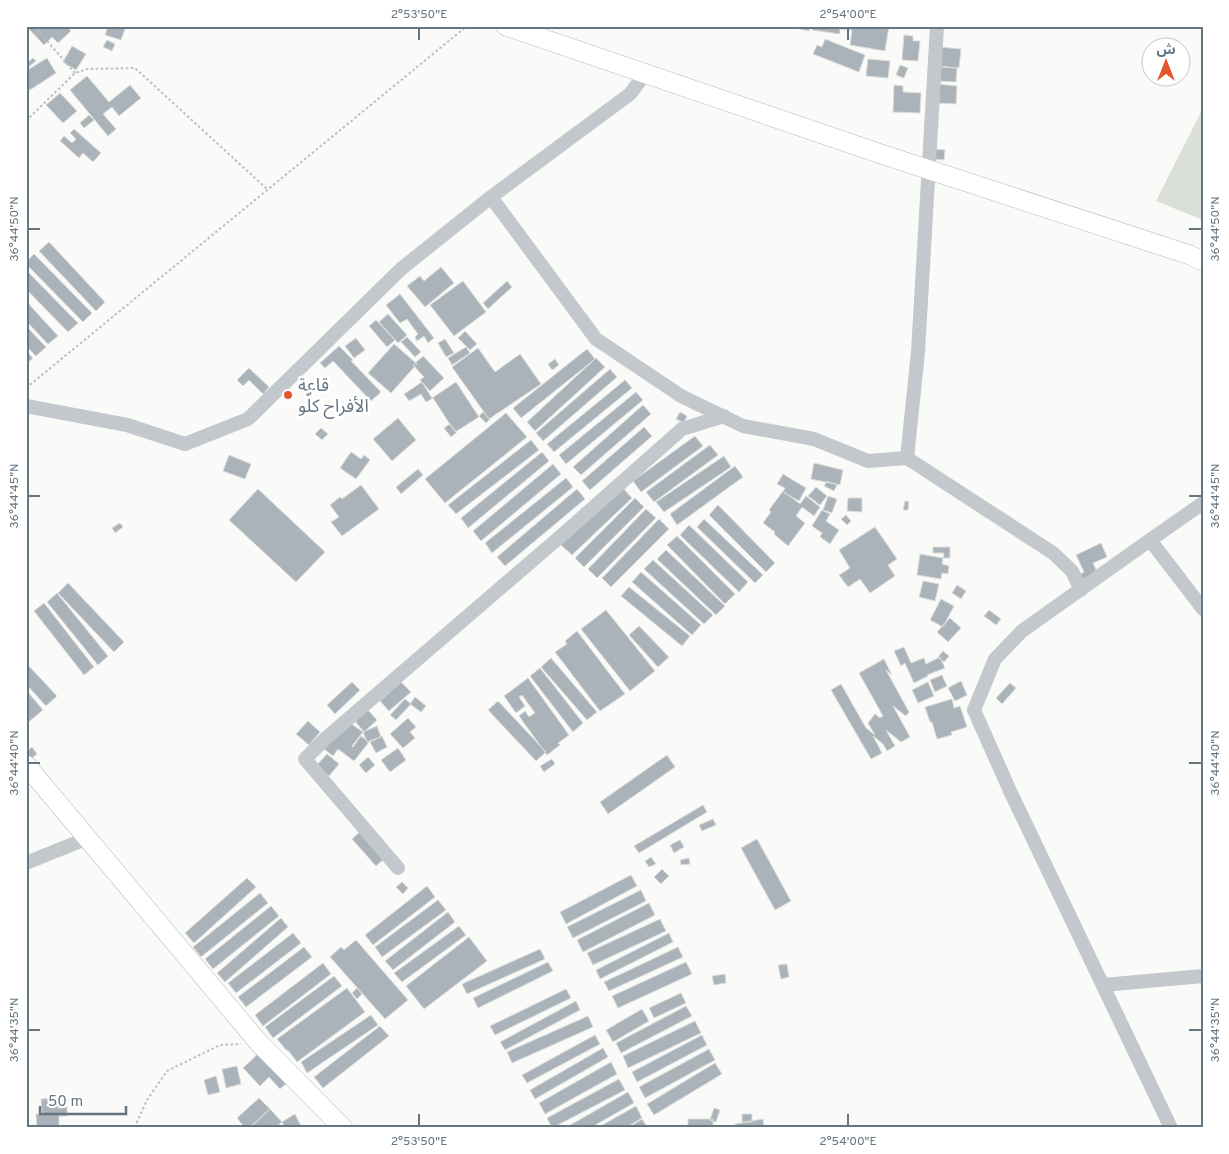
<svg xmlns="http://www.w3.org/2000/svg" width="1229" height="1154" font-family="Overpass,'Noto Sans Arabic',sans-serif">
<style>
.green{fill:#dadfd7}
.building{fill:#aab3b9;stroke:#dcdcda}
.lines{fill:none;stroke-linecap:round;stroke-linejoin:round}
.secondary-casing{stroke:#b3babf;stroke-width:20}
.path{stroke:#bbbfc2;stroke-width:2;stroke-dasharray:2.5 2.5;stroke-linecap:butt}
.street{stroke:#c3c8cc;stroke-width:14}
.secondary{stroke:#fff;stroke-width:19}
.ticks{fill:none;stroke:#657683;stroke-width:2}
.poi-dot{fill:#e4572e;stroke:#fff;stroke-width:2}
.labels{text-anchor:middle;stroke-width:5;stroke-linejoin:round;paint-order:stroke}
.poi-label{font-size:18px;fill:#657683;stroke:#fff;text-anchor:start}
.neatline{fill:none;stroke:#657683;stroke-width:2}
.ticks-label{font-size:12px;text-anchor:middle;fill:#657683}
</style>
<rect width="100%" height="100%" fill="#fafaf8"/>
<!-- green -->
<path class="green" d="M1203,108V220L1156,201Z"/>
<!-- building -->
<path class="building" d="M30,26H67L71,31L58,43L52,37L44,45L28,28Z
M108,26H126L121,40L105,35Z
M800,26H810L809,31L799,29Z
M812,26H889L885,51L850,45L852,30L840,29V34L812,30Z
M904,35L913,36V41H920L918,61L902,60Z
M825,39L865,55L859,72L813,54L817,45L822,47Z
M107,40L115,44L112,51L103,47Z
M72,46L86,54L76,70L63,62Z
M940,47L961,49L959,68L938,66Z
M33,58L36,61L26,69V64Z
M47,58L56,73L30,90L26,85V71Z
M868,59L890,61L888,78L866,76Z
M900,65L908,68L904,78L896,75Z
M940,67L957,68L956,82L939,81Z
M87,76L109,102L130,85L141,98L119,116L112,107L103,114L116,129L108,136L70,90Z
M937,84L957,86L956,104L936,103Z
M894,85L903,86V92L921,93L920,113L893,112Z
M60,93L77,111L63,123L46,105Z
M89,115L94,120L84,128L80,123Z
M74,129L101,153L93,162L83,153L79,158L60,141L64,136L72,143L76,139L70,133Z
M935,149L945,150L944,160L934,159Z
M49,242L105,302L96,311L39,251Z
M34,254L92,313L83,322L26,264V262Z
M441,267L454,283L425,307L407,286L420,276L424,281Z
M26,270L78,323L68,332L26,289Z
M463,281L486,312L454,336L430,305Z
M507,281L512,287L488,309L483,303Z
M400,294L434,338L428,343L424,336L417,341L415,337L418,334L407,319L400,323L386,305Z
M26,301L58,336L48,344L26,321Z
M388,314L407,335L398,343L379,322Z
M376,320L395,340L387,347L369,326Z
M26,326L46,347L36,356L26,346Z
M465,331L477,344L470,350L458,338Z
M407,337L421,352L415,357L401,342Z
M356,338L365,350L354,358L345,346Z
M445,339L454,353L446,357L438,343Z
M394,344L417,364L391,393L368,373Z
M339,346L353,360L351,361L381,392L371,401L333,361L325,368L320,363Z
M466,347L470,353L452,365L448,358Z
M478,348L495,372L520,354L541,384L489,419L452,367Z
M587,349L595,359L521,418L513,408Z
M26,351L33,358L26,364Z
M423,356L444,378L430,391L420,380L424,377L413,365Z
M596,358L605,367L535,431L527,422Z
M555,359L559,365L552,370L548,364Z
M249,368L269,387L263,394L249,380L243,386L237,380Z
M610,369L617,377L543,441L536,433Z
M625,380L632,388L554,452L547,444Z
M422,382L432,398L456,382L479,417L455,432L433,398L426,402L421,394L409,401L404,394Z
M636,392L643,400L566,464L559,455Z
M643,405L651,414L581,475L573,467Z
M483,412L490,419L486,423L479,416Z
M680,412L687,416L684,423L676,419Z
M506,413L527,437L445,503L425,479Z
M398,418L416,440L392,461L373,439Z
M450,424L457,432L451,437L444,428Z
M644,427L652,436L590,490L582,481Z
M321,428L328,434L322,440L315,434Z
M695,436L703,446L641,492L633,481Z
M531,440L539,450L456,514L448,505Z
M710,445L718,455L654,502L646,492Z
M351,452L361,459L364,455L370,460L356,479L340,468Z
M542,452L549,461L468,528L461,518Z
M229,455L251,464L245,479L223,471Z
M724,456L731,467L664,512L656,502Z
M814,463L843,470L840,485L811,479Z
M553,464L561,474L481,541L473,531Z
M735,466L743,477L677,525L670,514Z
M418,469L423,475L401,494L396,487Z
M783,474L806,488L799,501L783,492L785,488L777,484Z
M566,478L573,487L492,553L485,543Z
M827,481L837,485L834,491L824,486Z
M361,485L379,509L342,536L331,522L339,517L330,505L340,497L342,499Z
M622,487L632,498L572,555L561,545Z
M816,487L827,496L820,505L808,496Z
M258,489L325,552L296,582L229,520Z
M577,489L585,499L505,566L497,557Z
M783,491L800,504L806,496L820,507L814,516L802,507L796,516L805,523L788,546L774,534L775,532L763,523L771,512L769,510Z
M828,496L837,499L832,513L823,510Z
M635,498L644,507L584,567L575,558Z
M848,498H862V512L847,511Z
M905,501L909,502L908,510H903Z
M718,505L775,563L766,572L709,515Z
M646,509L656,518L597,578L588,569Z
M822,510L830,514L826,521L839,530L830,544L820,537L822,533L812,526Z
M846,515L851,521L847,525L841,519Z
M659,519L669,529L611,587L602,578Z
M704,519L763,575L755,583L697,527Z
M120,523L123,527L115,533L112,528Z
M689,525L748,582L739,592L680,535Z
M875,527L897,559L888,565L895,576L870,593L860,579L848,587L839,575L850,568L839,550Z
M677,536L735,594L725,604L667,545Z
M1101,543L1107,557L1093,563L1099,576L1082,584L1078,575L1084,572L1076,555Z
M933,547H950V558H943L944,553H933Z
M666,550L725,606L716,615L657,559Z
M920,554L943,558L942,564L949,566L948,574L942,573L941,579L917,575Z
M653,560L713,615L704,624L644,569Z
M641,572L701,625L692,635L632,582Z
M923,581L939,584L935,601L919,597Z
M68,583L124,642L114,652L58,593Z
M957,585L966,591L961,599L952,593Z
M629,587L690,636L682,646L621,596Z
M57,593L108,656L98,665L47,602Z
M941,599L954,606L943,627L930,620Z
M44,603L94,667L84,675L34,611Z
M606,610L655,671L630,691L581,629Z
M989,610L1001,619L996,625L984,616Z
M950,618L961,628L948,642L937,632Z
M639,626L669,657L658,667L629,635Z
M577,631L625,694L600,711L555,652L567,644L565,641Z
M904,647L911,663L924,658L926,664L940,657L945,668L927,675L928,676L914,683L905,663L901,666L894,651Z
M943,651L949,656L944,662L938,657Z
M551,658L597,712L587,720L541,667Z
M884,659L892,675L886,670L909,712L906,716L893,706L910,737L901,742L886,730L895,746L887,751L883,744L873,736L882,753L871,759L831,690L841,684L866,728L875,735L868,723L875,714L880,718L883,716L859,673Z
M26,663L57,696L46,706L26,684Z
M540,668L583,723L573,732L530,676Z
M942,675L947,686L935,692L930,680Z
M528,678L569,735L558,743L560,745L547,755L519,716L525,711L529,717L535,713L522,695L519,697L525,706L516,713L504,696Z
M961,681L967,695L955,701L948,688Z
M352,682L360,690L335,714L327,705Z
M401,682L411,692L389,711L380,701Z
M928,682L934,696L918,703L912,690Z
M1010,683L1016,688L1002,704L996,698Z
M26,690L43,710L26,724Z
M415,697L426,706L421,712L410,704Z
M405,699L411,704L396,720L390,715Z
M952,699L954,708L960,706L967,727L951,732L952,735L937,739L932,722H930L925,707Z
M498,701L546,752L536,761L488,710Z
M367,709L377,720L364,732L354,720Z
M408,718L416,727L410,732L415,738L403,748L390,734Z
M346,720L363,732L352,746L353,747L361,736L369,742L354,761L338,749L333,756L324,749Z
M308,721L320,732L309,745L296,734Z
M377,726L381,737L367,742L363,732Z
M382,736L387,747L376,753L370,742Z
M32,747L37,754L31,759L26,752Z
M398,748L406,760L390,772L381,760Z
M327,754L339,764L329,776L316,766Z
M667,755L675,767L608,814L600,802Z
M368,757L375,765L366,773L359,765Z
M552,759L555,764L544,772L540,766Z
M703,805L707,812L639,853L634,846Z
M713,819L716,825L702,831L699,825Z
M362,830L386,857L376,866L352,839Z
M757,839L791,901L775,910L741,848Z
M680,840L684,847L674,853L670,845Z
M651,857L656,864L649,867L645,861Z
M689,858L690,864L681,865L680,860Z
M662,869L669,876L661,884L654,877Z
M631,875L637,886L566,924L560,912Z
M247,878L256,887L194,943L185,933Z
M402,882L408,888L403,894L396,887Z
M427,886L435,897L373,945L365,935Z
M641,890L646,901L573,938L567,927Z
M260,893L268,903L201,957L193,947Z
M438,900L446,910L382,957L375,947Z
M649,903L655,915L583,952L577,940Z
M271,906L279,916L213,969L205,959Z
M448,912L455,922L393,970L385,961Z
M281,918L288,927L225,982L217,973Z
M660,919L666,931L593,965L587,953Z
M459,926L466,935L402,982L394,973Z
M293,933L301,943L236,993L228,983Z
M669,933L673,942L600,979L596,970Z
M469,937L487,961L424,1009L406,986Z
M356,940L408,1000L385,1019L330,957L341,947L344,950Z
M304,947L312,957L246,1007L238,997Z
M678,947L683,957L609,991L604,982Z
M540,949L545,959L467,994L462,984Z
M548,962L553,971L478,1008L473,998Z
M686,962L692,974L618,1008L612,996Z
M323,963L331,974L263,1026L255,1015Z
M787,964L789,977L781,979L778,965Z
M725,974L726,983L714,985L712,976Z
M334,976L342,986L273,1038L265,1027Z
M347,988L365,1012L297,1062L288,1050L287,1051L277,1039Z
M357,988L362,994L357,999L352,993Z
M566,989L571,998L495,1035L490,1026Z
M681,993L686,1003L654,1018L649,1008Z
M576,1001L580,1010L505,1050L500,1042Z
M686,1006L692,1016L621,1053L616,1043Z
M642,1009L649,1021L613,1042L606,1030Z
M371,1015L378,1025L307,1073L301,1062Z
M588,1016L593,1027L512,1063L507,1052Z
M695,1021L701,1033L628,1068L623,1056Z
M380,1026L389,1036L323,1088L314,1077Z
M595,1035L600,1044L527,1083L522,1075Z
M702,1035L707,1045L637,1082L632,1072Z
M603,1048L608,1057L535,1099L530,1090Z
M709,1049L715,1060L645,1098L639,1087Z
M261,1051L289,1081L280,1089L269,1077L260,1086L243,1068Z
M611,1062L617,1074L545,1114L539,1103Z
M715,1063L722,1074L654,1115L647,1104Z
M237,1066L241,1084L226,1088L222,1069Z
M216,1076L220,1092L208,1095L204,1080Z
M619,1079L625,1090L552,1128L547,1118Z
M628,1092L634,1103L590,1128H565Z
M58,1098V1108L67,1107V1116H59V1128H37L36,1114H42L41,1099Z
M259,1098L270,1109L250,1128H245L237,1118Z
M636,1106L642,1118L625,1128H597Z
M714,1108L720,1110L716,1122L710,1120Z
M270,1109L282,1122L275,1128H252L251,1126Z
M295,1114L302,1128H286L282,1122Z
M742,1114H752V1122H742Z
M642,1119L648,1128H628Z
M688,1119H713V1128H688Z
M763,1119L764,1128H735V1124Z"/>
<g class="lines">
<defs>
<path id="secondary" d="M506,26L884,155L1190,255L1203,261
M26,765L259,1043L343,1128"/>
</defs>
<!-- secondary casing -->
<use href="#secondary" class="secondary-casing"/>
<!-- path -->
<path class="path" d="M34,26L75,73
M26,121L75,73L87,69L135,68L267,189
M26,388L467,26
M137,1128V1122L147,1100L167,1071L220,1045L241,1044"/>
<!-- street -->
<path class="street" d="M491,197L596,339L681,396L743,426L814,439L868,461L907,458L918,352L937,26
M26,406L127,425L185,444L248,419L401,269L491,197L630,94L645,74
M907,458L1053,553L1072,571L1081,590
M1203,503L1150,540L1203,609
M1150,540L1022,631L995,659L974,710L1010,791L1171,1128
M26,863L88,838
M398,868L305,759L326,738L561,536L682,429L724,416
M1103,985L1203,976"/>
<!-- secondary -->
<use href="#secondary" class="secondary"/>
</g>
<!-- ticks -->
<path class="ticks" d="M419,28V40M848,28V40M28,229H40M1189,229H1202M28,496H40M1189,496H1202M28,763H40M1189,763H1202M28,1030H40M1189,1030H1202M419,1114V1126M848,1114V1126"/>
<!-- markers -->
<circle class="poi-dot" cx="288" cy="395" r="5"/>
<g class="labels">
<!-- poi labels -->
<g class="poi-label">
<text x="298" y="391">قاعة<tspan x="298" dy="21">الأفراح كلّو</tspan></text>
</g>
</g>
<!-- border -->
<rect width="1229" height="1154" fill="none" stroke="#ffffff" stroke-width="55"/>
<!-- north arrow -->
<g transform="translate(1166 62)"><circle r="24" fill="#ffffff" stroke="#c1c8cd"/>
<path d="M0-4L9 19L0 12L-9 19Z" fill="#e4572e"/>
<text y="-8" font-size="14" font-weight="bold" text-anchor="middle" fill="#657683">ش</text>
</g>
<!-- scale -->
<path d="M40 1106v8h86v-8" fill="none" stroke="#657683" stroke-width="2.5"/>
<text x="48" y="1106" font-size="15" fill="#657683" stroke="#ffffff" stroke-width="4" paint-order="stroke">50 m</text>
<rect x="28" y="28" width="1174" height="1098" class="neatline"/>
<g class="ticks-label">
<text x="419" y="18">2°53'50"E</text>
<text x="848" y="18">2°54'00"E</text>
<text transform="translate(14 229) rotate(-90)" y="4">36°44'50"N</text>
<text transform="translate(1215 229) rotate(-90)" y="4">36°44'50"N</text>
<text transform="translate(14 496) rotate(-90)" y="4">36°44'45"N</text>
<text transform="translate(1215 496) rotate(-90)" y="4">36°44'45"N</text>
<text transform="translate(14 763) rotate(-90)" y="4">36°44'40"N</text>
<text transform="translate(1215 763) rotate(-90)" y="4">36°44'40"N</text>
<text transform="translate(14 1030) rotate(-90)" y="4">36°44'35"N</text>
<text transform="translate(1215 1030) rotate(-90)" y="4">36°44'35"N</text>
<text x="419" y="1145">2°53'50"E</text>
<text x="848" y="1145">2°54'00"E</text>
</g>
</svg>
